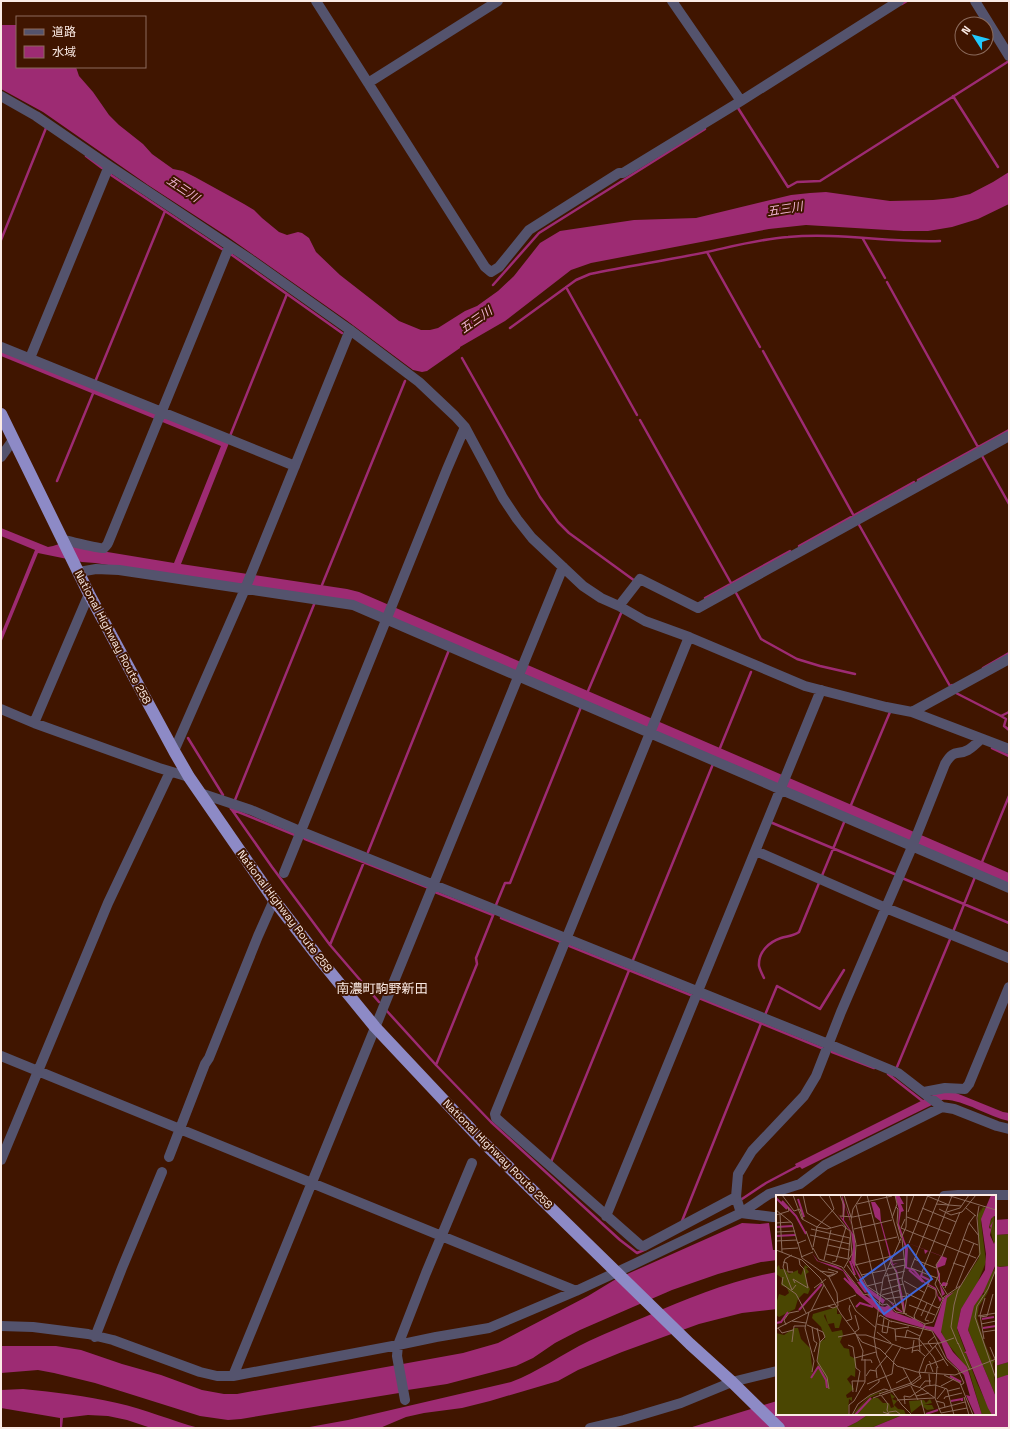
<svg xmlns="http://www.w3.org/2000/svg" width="1010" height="1429" font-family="'Space Grotesk','Noto Sans JP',sans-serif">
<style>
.green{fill:#4a4602}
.water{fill:#9d2b73}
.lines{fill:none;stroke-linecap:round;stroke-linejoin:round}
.stream{stroke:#9d2b73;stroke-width:2.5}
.minor{stroke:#54536d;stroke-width:10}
.trunk{stroke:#8d8ac6;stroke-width:12}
.labels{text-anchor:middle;stroke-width:4;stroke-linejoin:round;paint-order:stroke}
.street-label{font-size:11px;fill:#fbebe5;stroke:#401500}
.water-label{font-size:12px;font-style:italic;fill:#f2b7d6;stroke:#401500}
.quarter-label{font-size:13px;fill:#fbebe5;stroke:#401500}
.inset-river{fill:none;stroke:#9d2b73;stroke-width:2}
.inset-road{fill:none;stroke:#8b6b5c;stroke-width:1}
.view{fill:#3e66da;fill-opacity:0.15;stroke:#3e66da;stroke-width:2}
.inset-edge{fill:none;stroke:#fbebe5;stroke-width:2}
</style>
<rect width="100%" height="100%" fill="#401500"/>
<!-- green -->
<path class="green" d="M1009,1234V1266L997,1267L995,1266V1235Z
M1009,1362V1375L995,1379V1366Z
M869,1414H905L871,1428H845L857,1422Z"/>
<!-- water -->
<path class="water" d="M1,25H17V67H76L79,76L93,92L109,115L119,125L143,144L152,154L173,169L183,171L195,177L244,204L254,210L262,218L279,232L287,235L298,232L302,233L309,238L316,252L340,275L399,321L421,330H430L438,328L465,311L477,306L498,291L514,276L540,243L560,231L634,220L696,218L791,195L810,193L826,192L890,201L933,200L953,198L970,194L993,182L1009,172V204L978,219L952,227L928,231H904L806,225L769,229L591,263L571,270L505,321L460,347V348L427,371L422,372L413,370L346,320L228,237L148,185L43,112L1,89Z
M1,350L229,443L181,564L347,589L359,592L1009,873V887L341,600L95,563L82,562L38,553L1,643V634L35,550L1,536V528L48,547L53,546L59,544L174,563L221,446L1,356Z
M939,1092L956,1093L1003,1112L1009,1113V1121C988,1117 961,1098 942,1100L802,1169L800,1167L797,1168L795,1164Z
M1009,1219V1234L995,1235V1220Z
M742,1223L760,1224L769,1223L773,1250H777V1260L761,1262L718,1274L672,1290L580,1330L555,1343L533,1358L516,1366L447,1384L401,1391L399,1393L241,1419L228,1420L200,1416L95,1383L54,1373L38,1370L1,1373V1346H56L81,1350L122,1364L161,1375L202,1390L224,1394H237L463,1353L498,1343L588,1296L616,1279Z
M995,1266L1000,1267L1009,1266V1362L995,1366Z
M777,1272V1309L742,1313L699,1324L622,1352L578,1370L558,1381L490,1401L462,1408L424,1413L406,1417L380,1428H304L348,1420L511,1382C538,1372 562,1354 589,1341C608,1332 628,1324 647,1316C689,1298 732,1280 777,1272Z
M1007,1375H1009V1428H871L905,1414H995V1379Z
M23,1389C55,1392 86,1396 117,1403C145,1409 172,1421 199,1428H151L127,1420L108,1416L88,1415L63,1418L62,1428H60V1418L1,1408V1390Z
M777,1401V1414H869L857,1422L845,1428H689Z"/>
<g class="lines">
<!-- stream -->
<path class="stream" d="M902,4L907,1
M953,96L998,167
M738,108L788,187L797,182L820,181L1009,61
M86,156L102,168
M111,175L222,249
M863,239L885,278
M1,240L46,128
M707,252L760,347
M232,255L342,333
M887,282L979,449
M493,285L539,233L705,129
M566,287L637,415
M510,328L576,280L590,274C629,266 668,260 707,252C734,246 760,239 788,237C839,232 889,243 940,241
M763,351L855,518
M462,358L540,497L558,522L569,533L635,581
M95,382L165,211
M640,420L731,583
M230,436L287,294
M981,454L1009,504
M918,480L1009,430
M57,481L94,391
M858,523L950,686L952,685
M799,546L914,482
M322,585L405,381
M735,591L761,639L797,659L820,666L855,674
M705,598L790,551
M983,668L1009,653
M588,691L622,611
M956,693L1001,716L1006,719L1004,726L1009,730
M1001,716L1009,712
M188,738L223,795
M720,748L751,672
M992,748L1009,756
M235,800L315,602
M851,805L890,712
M230,807L272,867L330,945L379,1002
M231,809L295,835
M770,822L897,875
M303,837L305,839L429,888
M368,852L449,650
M982,862L1009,796
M821,878L845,820
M902,878L1009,923
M434,890L435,892L493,915
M496,905L505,883H510L581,707
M501,918L561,942
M953,932L975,877
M330,945L364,862
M567,945L693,996
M633,960L713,764
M764,978C762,974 760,970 759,966C758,952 769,942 781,938C787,936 794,936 799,932L819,883
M699,998L824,1049
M386,1010L436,1065L491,1122L620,1240L637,1253L644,1250
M765,1015L777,986L820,1009L844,970
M832,1052L874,1068
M436,1065L477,964L476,958L494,913
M897,1067L951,937
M888,1074L925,1103
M551,1162L630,968
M739,1201L766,1183L798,1166
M682,1221L762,1021"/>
<!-- minor -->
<path class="minor" d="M316,1L485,267L491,272L499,267L529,230L619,173H623L741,101L899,1
M672,1L741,101
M975,1L1009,56
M368,83L498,1
M1,96L36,116L109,166L251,260L350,330L419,382L455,416L465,427L503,498L517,519L532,538L583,586L601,598L619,606L645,621L689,637L805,686L886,707L912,712L1009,749
M1,347L295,466
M30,358L109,166
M1,457L13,440
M63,540C69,541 101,549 104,548C105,547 108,544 108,543L229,247
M79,572L96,569L119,570L353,605L1009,888
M619,606L640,579L698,608L1009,436
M689,637L495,1114L496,1118L640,1245L644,1246L736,1197
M1,709L34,723L159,768L189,777
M912,712L1009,659
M34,723L89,594
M174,751L245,589L350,330
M200,793L251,810L300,831L828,1044L898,1073L942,1107L954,1109L997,1126L1009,1129
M756,851L886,908L1009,958
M284,873L447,469L465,427
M1,1056L576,1291
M924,1092L945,1088L965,1089L969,1084L1009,987
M169,1157L205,1064L209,1058L258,936L274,900
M1,1160L108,903L170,772
M944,1196L958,1195H1009
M741,1213L736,1197L738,1174L752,1151L804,1096L816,1076L841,1012L912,847L945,764C954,748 957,756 968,750C973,747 977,743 981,739
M741,1213L773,1217H777
M606,1216L821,690
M1,1326L33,1327L88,1334L113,1340L200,1372L217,1376H233L398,1345L436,1337L489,1328L576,1291L632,1265L741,1213L769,1194L800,1184L825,1165L942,1107
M95,1337L122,1268L162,1172
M233,1376L563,567
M405,1400L397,1356L398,1345L426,1273L472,1163
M590,1428L624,1420L681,1403L732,1382L777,1371"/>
<!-- trunk -->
<path class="trunk" d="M1,414L89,594L174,751L189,777L274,900L322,962L375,1027L484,1143L690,1344L732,1382L779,1428"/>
</g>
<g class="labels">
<!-- street labels -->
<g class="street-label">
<text transform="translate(113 637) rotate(62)" y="4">National Highway Route 258</text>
<text transform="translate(285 911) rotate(53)" y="4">National Highway Route 258</text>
<text transform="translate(498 1154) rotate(45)" y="4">National Highway Route 258</text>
</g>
<!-- water labels -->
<g class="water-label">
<text transform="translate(183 189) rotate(34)" y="4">五三川</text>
<text transform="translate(785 209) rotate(-9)" y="4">五三川</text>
<text transform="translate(476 320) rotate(-35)" y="4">五三川</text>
</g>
<!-- quarter labels -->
<g class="quarter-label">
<text x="382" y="993">南濃町駒野新田</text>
</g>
</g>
<!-- overview -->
<g transform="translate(776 1195)">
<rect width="220" height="220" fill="#401500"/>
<path d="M206,12L204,18L207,12L210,13L205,27L210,67L199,94L185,114L181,134L201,188L216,220H206L193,176L169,145L164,134L171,101L184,92L203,63L202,20ZM220,18V21L218,20L220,57L213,30L215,25L218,19ZM3,70L4,74H9L13,79L22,75V78L25,80L29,70L33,73H30L33,77L30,79V86L34,94L32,99L28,98L22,104L19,114L3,122L0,120V109L3,99L9,101L13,98L11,93L5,90L6,83L0,79V73ZM220,72L211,99L203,111L201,123L209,149L216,165L219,166L217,168L220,202L192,135L197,111L205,100L209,99L207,97L214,80ZM61,112V119H64L66,122L63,133H59L58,128L52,129L49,119L48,121L56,137L66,135L67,140L64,147L68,153L73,154L74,161L80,164L79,182L75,180L71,184L78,194L70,200L71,203L76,202V206L73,204L72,218L75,220H0V138L8,140L18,133H22L25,144L34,153L37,180L41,174L43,147L49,144L45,132L36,123L37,119ZM110,195L91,204L83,214L92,204L98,203H102L107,208H113L115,213L118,212L114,198L119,202L116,204L121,206L118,210L122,214L128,215L130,220H80L82,216L76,220L93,201ZM154,204L156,208L148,210H156L158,214L151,215L145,210L135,218L133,206L148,205L150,208Z" fill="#4a4602"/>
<path d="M66,0L79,43V72L91,92L109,105L107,109L92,97L89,98L81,87L85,86L75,66L77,52L75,37L62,19L67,24ZM69,10L73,20L77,39L68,25ZM119,0H123L128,9H125L128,16L125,17L123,29L129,47L171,63L169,70L161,73L164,79V91L167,87L172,88L171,91H165L169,99L166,101L160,71L165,61L152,56L149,59L148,54L129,47L132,53L131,72L138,74L149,87L160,93L162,101L166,104L164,107L161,100L159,94L147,87L137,76L129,73V52L122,31L123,15ZM215,0H220V22L218,21L215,24L213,32L214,34L215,33L214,31L215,30L217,26L214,40L218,49L220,44V69L207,98L198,111L192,135L220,202V220H216L212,213L190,158H188L190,156L181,133L185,114L209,75L210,59L205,24ZM95,7H99L104,14L105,26L117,69L122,68L120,57L122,68L117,70L121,76L128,108L129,117H125L121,115L112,105L127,117L120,77L114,65L108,66L114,64L104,26L99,22ZM36,58L42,66L60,71L64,73L68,76L88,100L95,104L91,100L92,99L104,111L109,112L112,110L118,117L137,124L134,121L150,131L158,132L167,105L170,101L178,97L171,103L165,137L177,157L191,172L206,220H199L190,200L194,201L188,180L171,163L165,147L157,136L110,122L80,98L67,76L41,66Z" fill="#9d2b73" fill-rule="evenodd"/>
<path class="inset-river" d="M0,3L11,14M22,4L28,22M6,6L20,21L30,39M0,32L17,31M0,41L19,40M74,66L79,80M133,75L147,87M146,78L145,81L153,85M68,83L81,96M80,112L84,108L97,112M23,115L46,89M206,124L218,122M0,128L5,127L12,117M207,133L220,131M42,171L50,185L51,193M174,181L185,187M35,183L42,172M175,206L186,204V206M150,219L162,215M79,220L95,203"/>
<path class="inset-road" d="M6,0L18,16L24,14L27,24M17,0L26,24L41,32M27,0L31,18L55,33M43,0L70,32M64,0L68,11L67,21M68,0L75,22M86,0L77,14L75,25L80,49L79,67L91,91L118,109M91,0L110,75M110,0L124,48M131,0L130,32L107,84L98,143L101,161L116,196L126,210L136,220M149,0L173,10M171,0L220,15M81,9L116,1M160,9L185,11M80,10L102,101M120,12L122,14L121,28L125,42M146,13L180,27M190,13L200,21M163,14L175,20L186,17L200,0M0,15L16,28L22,49M132,17L138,0M171,17L184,13L193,0M4,19L6,57M0,20L13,16L12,12M64,21L77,22L96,18M131,22L175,39M116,23L121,9L119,0M129,24L125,33L200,63M0,28L15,27M193,28L203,41M41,32L51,34L66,30L74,36L76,59L68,73M35,34L74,43L72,65M78,34L116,25M30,36L37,55M0,37L19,36M34,40L74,49M126,44L129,70L126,85L131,102L128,119M187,44L202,50M30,45L22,48L26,63L53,82L61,98L62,111L57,113L52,111M0,46L21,45M133,48L152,0M52,50L74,55M80,51L121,42M37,52L41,32L58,14L53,0M37,53L43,64L66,72L88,100L92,99L106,110L111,109M6,54L22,53M0,55L26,65L44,83L65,119L86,147L104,154L121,171L141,177L179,180L220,164M50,59L72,64M16,60L9,64L7,72L16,95L20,90M25,62L37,57M138,64L160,73M48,65L55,35M116,66L129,64M7,67L11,68L12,77H17M56,67L60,66L70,32M114,67L120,77L128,119M177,68L189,72M71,70L82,86M79,70L116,61M52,74L62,77L59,79M111,74L129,70M220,74L212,94L201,111L199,122L220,184M44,76L58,78M146,77L176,1M111,78L121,115M85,80L110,75M51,81L59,79L53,82M109,81L129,76M7,82L6,89L20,99L30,118M161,83L135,73L164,0M161,83L171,99M112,86L126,83M128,86L149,98M19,88L17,84L32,93L28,74L24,70L23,64M91,91L107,87M152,91L160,95V101L149,125L153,126M38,93L50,84M169,93L193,28L199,20M180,93L198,48M106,95L127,89M130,98L162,113L164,111M106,100L125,95M73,103L80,116L100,133M109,104L131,101M167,104L159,89L163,79L160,70L166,61L184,17M60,108L80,100M111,109L120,117L131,119M133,110L159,120M35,116L48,90M33,117L29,133L38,166L36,177M129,119L149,129M79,120L83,134L79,137M145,121L151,108M202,121L220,118M103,122L104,120L116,127M204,122L211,121L217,99M108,123L106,137L111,138L113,126M139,124L138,121L156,81M16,126L30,128M70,126L76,124L73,114L74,110M115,126L156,136L170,164L182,175L188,188L185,190M101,129L119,134L133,132M205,129L220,126M10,130L8,125L13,118L23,116M31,130L47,137L49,142L44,147M36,132L38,146L41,148L38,157M2,133L6,138L17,135M41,133L44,147L41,166L51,182L53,194M0,134L37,115L59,109M119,134L120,146M101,137L115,148M207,137L220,135M80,139L87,156L86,165M81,140H90L130,154L146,150M119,141L143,144M62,142L80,138M129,143L131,135L144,141M143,144L158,163L162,173M208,144L204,120L209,103M16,147L18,131H29M182,148L194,175M147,149L164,148L178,143M182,149L175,132L178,110L182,95L204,59L201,23L203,11M72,150L77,152L80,173L84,176L80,197M159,151L172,171M214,152L219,164M157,154L152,147L159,141M136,156L142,155L149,161M144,157L143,144L149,129L157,127L168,102L184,91M136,158L138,145M109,159L117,149M79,163L100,157M89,164V179M85,165H95L96,168M153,166L155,169L168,164M161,172L159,203L165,218L191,213M127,173L136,190L145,193L159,203M149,177L151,170L154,169L157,177M153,179L154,191M168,180L184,188L197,220M90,181L94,175L100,176M101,183L100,174L111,161M120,188L131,182M91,189L116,179L118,165L125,152M135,191L142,205M165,191L178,184M144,192L149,186H155M171,194L178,220M93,195L103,187V184M172,196L184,193M77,197L76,186H89M103,199L135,188L145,180M106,200L137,189L145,183L143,177L148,163L162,148M140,201L153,198M188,202L193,220M97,203L105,200L112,209L111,215L113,219L107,217M161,204L169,194M168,204L169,202L186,198M121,205L158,203M145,205L149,220M160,206L168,208L169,212M129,209L128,201L134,202L150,191L159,190L171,194M162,214L189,207M113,217L120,216L125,220M73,220V210L78,206L89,187V179M76,220L82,209L94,200L108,194L112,195"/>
<path class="view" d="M132,50L156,84L108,119L84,85Z"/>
<rect width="220" height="220" class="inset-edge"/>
</g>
<!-- border -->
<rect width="1010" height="1429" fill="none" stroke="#fbebe5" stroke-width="4"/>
<!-- legend -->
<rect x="16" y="16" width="130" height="52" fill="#401500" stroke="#8b6b5c"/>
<rect x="24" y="29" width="20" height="6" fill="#54536d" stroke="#8b6b5c"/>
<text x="52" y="36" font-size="12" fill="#fbebe5">道路</text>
<rect x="24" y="46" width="20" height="12" fill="#9d2b73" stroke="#8b6b5c"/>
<text x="52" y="56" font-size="12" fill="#fbebe5">水域</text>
<!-- north arrow -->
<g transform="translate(974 36) rotate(306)"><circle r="19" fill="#401500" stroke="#8b6b5c"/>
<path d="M0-3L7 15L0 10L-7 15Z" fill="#21c9fd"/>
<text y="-6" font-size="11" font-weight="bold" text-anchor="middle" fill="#fbebe5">N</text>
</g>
</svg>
